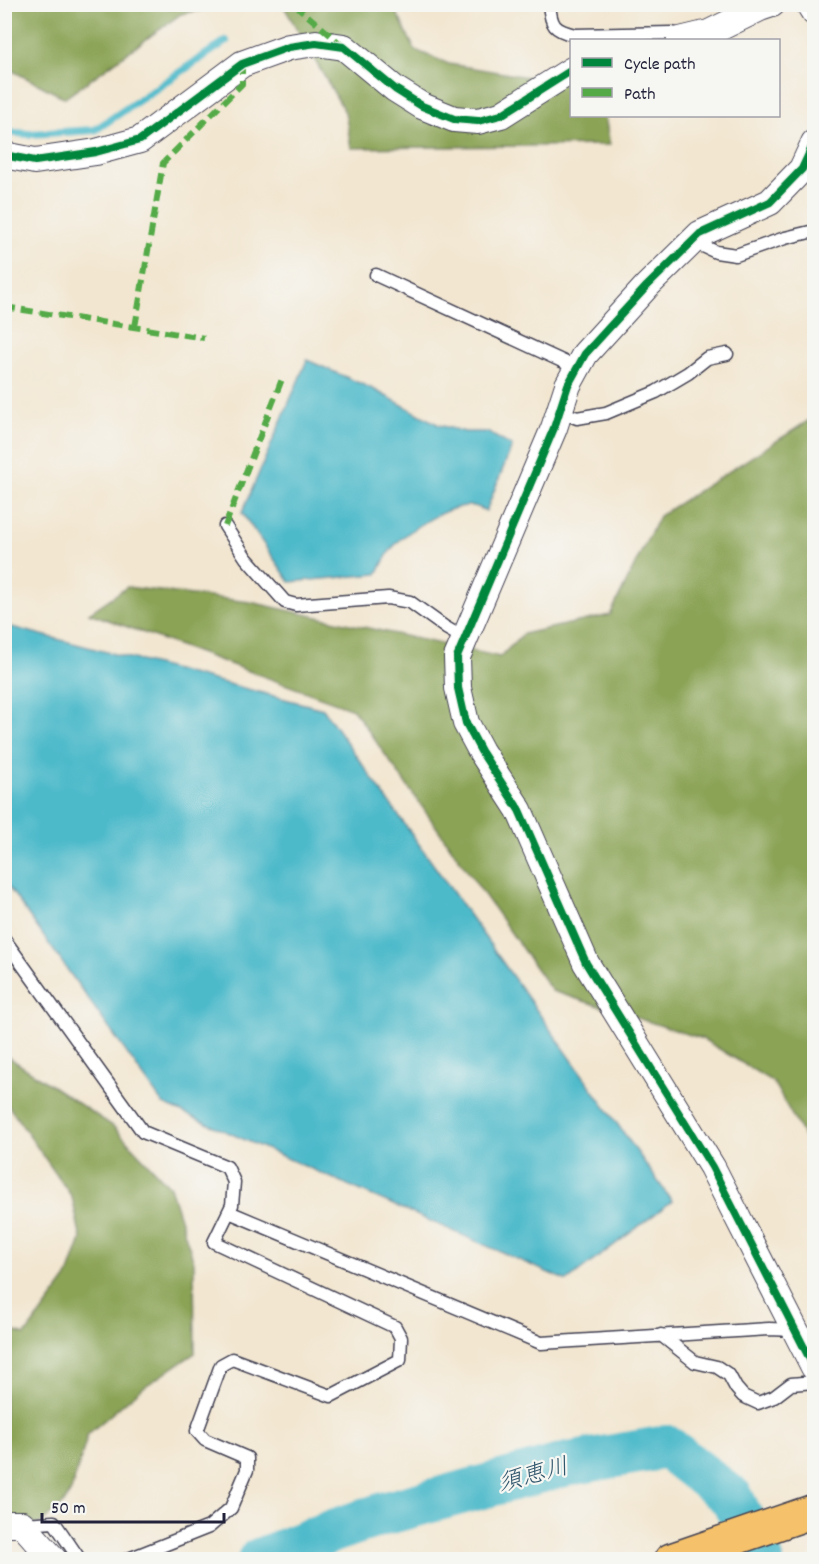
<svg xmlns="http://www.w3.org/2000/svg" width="819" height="1564" font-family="Dekko,'Klee One',sans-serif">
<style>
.forest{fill:#8aa354;stroke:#566248;stroke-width:1.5}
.water{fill:#4ebaca;stroke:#386e82;stroke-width:1.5}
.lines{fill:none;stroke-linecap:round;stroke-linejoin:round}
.stream{stroke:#4ebaca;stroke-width:8}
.river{stroke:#4ebaca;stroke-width:44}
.service-casing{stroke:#413f51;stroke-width:15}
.minor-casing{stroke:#413f51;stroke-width:28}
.primary-casing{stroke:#413f51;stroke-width:36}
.service{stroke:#fff;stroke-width:12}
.minor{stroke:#fff;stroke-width:26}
.primary{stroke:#f5c16b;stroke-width:33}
.quiet{stroke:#53aa46;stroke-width:6;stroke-dasharray:12 6;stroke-linecap:butt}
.cycleway-casing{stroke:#f6f6f2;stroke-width:11}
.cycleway{stroke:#00873e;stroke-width:8}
.labels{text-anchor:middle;stroke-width:4.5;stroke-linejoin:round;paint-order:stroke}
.water-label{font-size:24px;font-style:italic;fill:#31576d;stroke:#f6f6f2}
</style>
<rect width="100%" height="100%" fill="#f6f6f2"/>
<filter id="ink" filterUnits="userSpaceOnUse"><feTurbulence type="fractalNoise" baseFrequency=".0167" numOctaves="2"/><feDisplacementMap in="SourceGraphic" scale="12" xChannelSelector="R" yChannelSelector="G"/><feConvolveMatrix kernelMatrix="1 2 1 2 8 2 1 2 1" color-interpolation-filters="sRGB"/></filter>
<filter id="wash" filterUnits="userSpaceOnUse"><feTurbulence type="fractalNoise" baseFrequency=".008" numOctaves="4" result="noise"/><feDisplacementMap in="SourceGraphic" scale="24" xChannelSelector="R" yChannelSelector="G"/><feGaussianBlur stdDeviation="1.35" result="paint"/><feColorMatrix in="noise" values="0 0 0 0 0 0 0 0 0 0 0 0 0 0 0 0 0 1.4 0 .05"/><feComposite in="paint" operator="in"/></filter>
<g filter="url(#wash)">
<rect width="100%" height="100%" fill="#f2e6d0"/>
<!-- forest -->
<path class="forest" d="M4,5L5,4L228,5L181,14L65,98L5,67Z
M283,5H393L415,50L449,64L571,84L572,116H605L610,145L351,148L345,112Z
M814,417V1154L773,1082L703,1039L552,991L353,709L89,613L127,587L250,602L500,657L523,634L610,615L659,516Z
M5,1055L113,1126L170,1187L194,1262L195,1353L141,1389L88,1434L71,1491L64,1503L40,1524H5L4,1328L25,1335L67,1278L81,1239L72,1197L5,1101Z"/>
<!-- water -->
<path class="water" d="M307,360L373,389L439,425L465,432H487L512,446L486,511C482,509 477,506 473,506C450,504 409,529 394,546C387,553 382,565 377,574L290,582L242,513Z
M4,625L323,709L672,1201L567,1281L163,1104L5,882Z"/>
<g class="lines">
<!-- stream -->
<path class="stream" d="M4,132L29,134L95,130L226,41"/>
<!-- river -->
<path class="river" d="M259,1560L336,1530L383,1514L568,1464L667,1447L732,1498L762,1560"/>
</g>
</g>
<g filter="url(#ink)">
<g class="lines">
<defs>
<path id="service" d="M549,4C551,26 554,30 575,35L672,33L684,36
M692,241L716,252L736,255L785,238L814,231
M376,275L577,368
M559,411L577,418L606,413L656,392L688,373L707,358L727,354
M225,526L246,558L285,602L296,605L388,598L410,602L446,628L465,639
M4,939L143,1132L227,1167L234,1182L232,1205L214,1242L395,1327L401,1338L400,1360L331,1396L232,1359L221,1365L197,1431L205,1440L247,1458V1470L231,1508L209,1527L126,1560
M229,1212L541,1343L769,1329L795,1330
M661,1335L695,1362L717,1367L729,1375L736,1388L743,1396L758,1403L774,1397L791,1384L814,1382
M23,1524L54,1522L80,1560"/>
<path id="minor" d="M809,4L814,12
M680,40L709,33L760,8L772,4
M814,143L802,169L770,202L700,234L647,286L585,354L568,385L554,428L457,657L458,688L466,723L481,751L519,810L586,963L712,1167L814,1367
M4,155L35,161L96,152L140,140L242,64L289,47L316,43L344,47L395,89L422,106L454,119L478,121L501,115L572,70
M4,1524H22L54,1560"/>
<path id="primary" d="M671,1560L814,1511"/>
</defs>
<!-- service casing -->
<use href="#service" class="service-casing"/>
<!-- minor casing -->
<use href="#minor" class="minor-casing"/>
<!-- primary casing -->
<use href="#primary" class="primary-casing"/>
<!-- service -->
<use href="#service" class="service"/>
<!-- minor -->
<use href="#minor" class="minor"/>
<!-- primary -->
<use href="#primary" class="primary"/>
<!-- quiet -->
<path class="quiet" d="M294,4L342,45
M4,307L204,338
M135,327L163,163L242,84V64
M225,526L282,379
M680,1557L682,1560"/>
<defs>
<path id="cycleway" d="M814,143L802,169L770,202L700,234L647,286L585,354L568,385L554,428L457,657L458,688L466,723L481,751L519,810L586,963L712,1167L814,1367
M4,155L35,161L96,152L140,140L242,64L289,47L316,43L344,47L395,89L422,106L454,119L478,121L501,115L572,70"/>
</defs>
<!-- cycleway casing -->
<use href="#cycleway" class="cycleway-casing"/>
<!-- cycleway -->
<use href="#cycleway" class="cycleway"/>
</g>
</g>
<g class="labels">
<!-- water labels -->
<g class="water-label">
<text transform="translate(533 1474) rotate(-15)" y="8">須恵川</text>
</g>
</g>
<!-- margin -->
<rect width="819" height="1564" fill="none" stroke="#f6f6f2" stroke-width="24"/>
<!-- legend -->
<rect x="570" y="39" width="210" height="78" fill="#f6f6f2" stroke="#a1a1a9" stroke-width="1.5"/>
<rect x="582" y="58" width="30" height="9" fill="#00873e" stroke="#a1a1a9" stroke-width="1.5"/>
<text x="624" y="69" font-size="18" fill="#22223b">Cycle path</text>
<rect x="582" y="88" width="30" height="9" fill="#53aa46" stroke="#a1a1a9" stroke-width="1.5"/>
<text x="624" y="99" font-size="18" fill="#22223b">Path</text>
<!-- scale -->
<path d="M42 1513v9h182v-9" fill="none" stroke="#22223b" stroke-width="3"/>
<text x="51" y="1513" font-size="18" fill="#22223b" stroke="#f6f6f2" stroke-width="4.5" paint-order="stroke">50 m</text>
</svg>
